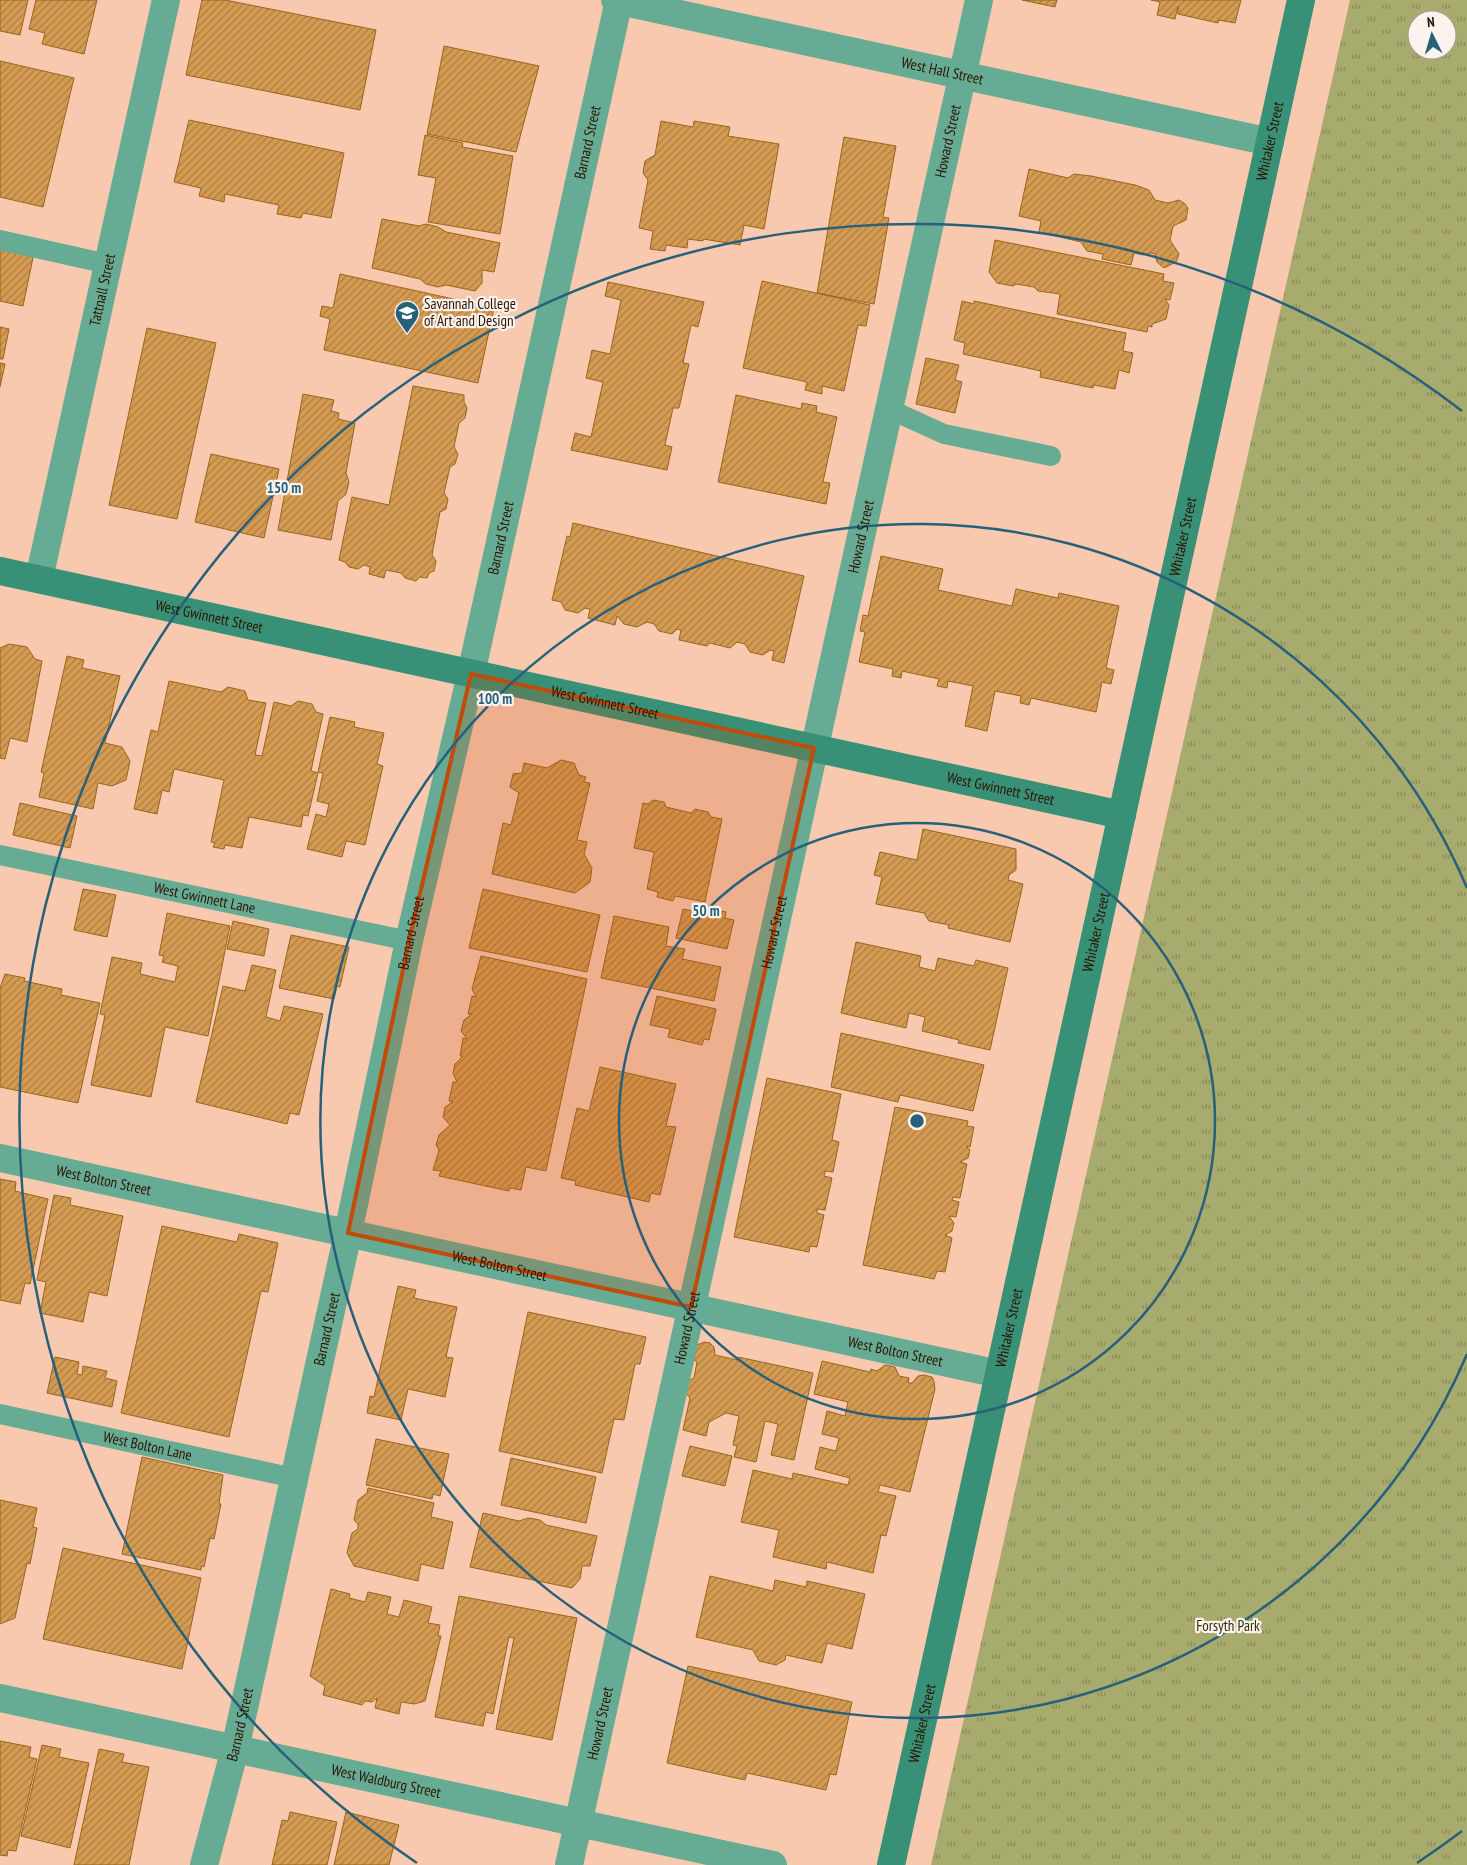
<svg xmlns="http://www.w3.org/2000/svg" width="1467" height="1865" font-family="'PT Sans Narrow',sans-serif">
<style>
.park{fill:url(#park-tufts);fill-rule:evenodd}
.building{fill:url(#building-hatch);stroke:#98651b}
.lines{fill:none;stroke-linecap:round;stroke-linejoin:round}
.service{stroke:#66ab94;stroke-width:20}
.minor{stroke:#66ab94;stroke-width:28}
.tertiary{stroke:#66ab94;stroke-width:28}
.secondary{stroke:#389177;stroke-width:28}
.marked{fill:#c34b0a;fill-opacity:0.2;stroke:#c34b0a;stroke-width:4;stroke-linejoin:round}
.ring{fill:none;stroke:#27607a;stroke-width:2.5}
.labels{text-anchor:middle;stroke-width:4.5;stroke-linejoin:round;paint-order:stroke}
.street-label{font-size:15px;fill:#2e1302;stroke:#fbf3ee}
.poi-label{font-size:15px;fill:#2e1302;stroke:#fbf3ee;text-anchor:start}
.park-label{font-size:15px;fill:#2d2d05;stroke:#fbf3ee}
.centre{fill:#27607a;stroke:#fbf3ee;stroke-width:2.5}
.ring-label{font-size:15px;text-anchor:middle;font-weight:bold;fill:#27607a;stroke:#fbf3ee;stroke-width:4.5;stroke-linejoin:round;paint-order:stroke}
</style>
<defs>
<pattern id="park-tufts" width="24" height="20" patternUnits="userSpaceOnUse" patternTransform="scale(1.25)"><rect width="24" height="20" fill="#a8ab6e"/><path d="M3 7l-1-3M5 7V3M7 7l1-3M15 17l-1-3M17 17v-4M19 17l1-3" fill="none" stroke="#898a58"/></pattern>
<pattern id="building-hatch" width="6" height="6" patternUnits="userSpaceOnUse" patternTransform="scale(1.25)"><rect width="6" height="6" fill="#d59b52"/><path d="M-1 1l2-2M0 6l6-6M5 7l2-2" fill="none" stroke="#ad7d42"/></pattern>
</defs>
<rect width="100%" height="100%" fill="#f8c9ae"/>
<!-- park -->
<path class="park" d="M1350,0H1467V1865H931ZM1417,20H1447V50H1417Z"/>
<!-- building -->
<path class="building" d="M0,0H28L20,35L0,31Z
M36,0H97L84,54L42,44L45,33L29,29Z
M202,0H225L376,30L360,110L186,75Z
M1022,0H1057L1055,7Z
M1151,0H1241L1235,23L1219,20L1218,23L1178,14V6L1175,19L1157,15L1160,2Z
M444,46L539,66L516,152L427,134Z
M0,61L74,78L43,207L0,197Z
M189,120L344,153L331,218L303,213L301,218L277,214L279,205L225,194L224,202L199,196L201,188L174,182Z
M661,121L693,127L694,121L730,127L728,136L779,144L764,229L744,225L740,245L703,239V241L688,239L687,248L666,245L665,251L650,249L653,231L639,228L648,180L643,173L645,161L655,155Z
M425,135L463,143L462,147L513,156L500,234L428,222L436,178L418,175Z
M844,137L896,146L883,217L889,218L874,304L817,293Z
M1029,169L1068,178L1074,174L1091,176L1135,185L1149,190L1155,200L1168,203L1179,200L1184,203L1188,208L1186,220L1173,226L1170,240L1179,254L1176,262L1164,268L1157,262L1155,254L1151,253L1143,255L1134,253L1131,265L1102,259L1103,254L1087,251L1081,242L1039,232L1041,221L1019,216Z
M382,219L419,226L426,224L438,227L446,232L500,243L494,272L482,270V283L475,291L446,285L438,287L426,284L420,279L372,268Z
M995,240L1164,274L1163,281L1174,283L1170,300L1165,299L1169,305L1166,319L1152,324V327L1148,326L1147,332L1057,314L1060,294L1038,291L1034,287L1016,284L1013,286L997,283L989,272Z
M0,241L35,248L23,306L0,301Z
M340,274L494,308L478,383L324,350L330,319L320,316L322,306L333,308Z
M762,281L870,305L866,326L858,325L844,391L822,386V394L805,390L807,382L743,368Z
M608,282L704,302L698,327L691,325L683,363L689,364L679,408H673L665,445L672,447L667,470L571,450L575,433L591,437L603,382L586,378L592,350L610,354L621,300L605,296Z
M962,301L974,304V301L1126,333L1123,351L1133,353L1129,373L1119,370L1115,389L1094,385L1093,388L1040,377L1041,371L963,354L965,343L954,340Z
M0,327L9,329L3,359H0Z
M147,328L216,343L177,519L109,505Z
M926,358L959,365L955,380L962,382L955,413L916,404Z
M0,363L5,364L0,387Z
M413,386L464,395V402L467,408L465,418L459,423L454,447L458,454L455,464L450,467L444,493L448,499L446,509L440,512L432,555L436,561L434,571L429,573L427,578L420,577L416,581L405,578L401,573L386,570L384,578L369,574L370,567L364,565L358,569L349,567L345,562L339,560L352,497L389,505Z
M303,394L334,400L331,411L339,413L338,419L355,423L346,473L349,482L346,494L338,501L331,540L278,530Z
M736,395L801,409L802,403L817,406L816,412L837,417L823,482L830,483L826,504L718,482Z
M211,454L279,469L264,538L195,522Z
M573,523L804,576L784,663L772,660L774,651L770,650L763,655L750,652L745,644L737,642L730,648L710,643L707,646L679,640L681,630L677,629L672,634L659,631L654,624L647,622L637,627L624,624L617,616L615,625L588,618L590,609L585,608L578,613L565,610L561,602L552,600L567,536L570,537Z
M881,556L943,569L938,590L1012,606L1016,589L1058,598L1059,593L1119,606L1106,668L1114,670L1111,684L1102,682L1096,712L1031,698L1029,705L1020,703L1021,696L995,691L987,731L965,726L973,686L948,681L947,688L937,686L939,679L902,671L901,678L892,676L893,669L859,662L865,632L860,631L863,615L868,616Z
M9,644L27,647L35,659L42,661L27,742L10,738L5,759L0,758V648Z
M67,656L84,660L82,668L120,676L105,743L122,747L130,761L126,780L112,786L98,783L93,809L39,797L44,773L41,772Z
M169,681L221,692L228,687L245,691L248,700L266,703L255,755L262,756L274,702L291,706L298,701L312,704L316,712L323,714L311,771L318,773L308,816L303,815L301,827L249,817L242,848L225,845L224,849L213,847L215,843L211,842L224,780L174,769L169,792L162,790L157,814L134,809L151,730L158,732Z
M330,717L355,722L354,727L384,733L377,764L383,766L365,845L346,841L342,857L307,849L316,814L326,817L329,804L317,801L323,773L318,772Z
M561,760L574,763L579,775L586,777L584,782L590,783L577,840L587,842L584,854L592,868L590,882L575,893L492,874L503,823L511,825L519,793L510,787L513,774L522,773L524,763L547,768Z
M653,800L664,802L666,807L691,813L695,809L708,812L711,817L722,819L705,902L675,896L673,901L657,897L658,892L647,889L654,852L634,848L643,803L648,804Z
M20,803L77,816L70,848L13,835Z
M923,829L1016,849V870L1009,875L1008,880L1023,884L1010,942L948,928L949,925L929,921L924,913L876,904L882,877L874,875L880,852L917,860Z
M83,889L116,895L107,937L74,930Z
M483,889L600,915L587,972L469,948Z
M683,909L708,914L710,909L726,912L725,918L734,920L727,949L676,938Z
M167,913L230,926L208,1036L165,1027L151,1097L91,1085L105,1015L100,1014L112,957L142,963L140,974L175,982L178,966L162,962L164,956L159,955Z
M614,916L669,927L666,946L685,949L682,959L721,967L714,1001L601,978Z
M233,921L269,929L264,956L227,949Z
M291,935L349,947L340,987L337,986L334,999L279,988Z
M856,942L921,956L919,967L935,971L938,958L974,966L976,960L1008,968L990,1050L958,1043L959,1040L922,1031L925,1017L909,1013L906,1028L841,1013Z
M481,956L587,979L546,1171L526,1167L521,1190L510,1188L509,1191L439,1176L441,1171L433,1170L439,1150L436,1145L439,1135L450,1125L443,1117L445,1107L453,1102L449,1101L453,1082H457L453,1073L455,1064L463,1056H460L463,1038L467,1039L461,1031L464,1020L472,1014H468L472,996L476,997L472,989Z
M252,965L276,970L266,1017L280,1021L284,1006L323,1014L299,1115L290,1113L287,1124L196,1102L223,986L245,991Z
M5,974L25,978L24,981L62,989L61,995L100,1003L78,1103L0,1087V988Z
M657,996L716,1009L709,1040L704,1039L702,1045L668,1037L670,1029L650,1025Z
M841,1033L984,1065L973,1111L900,1095L898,1102L831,1087Z
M600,1067L676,1084L666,1126L676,1127L660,1195L651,1193L649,1202L575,1185L576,1181L561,1178L577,1108L589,1111Z
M767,1078L841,1094L832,1140L839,1142L833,1172L825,1171L824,1176L832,1178L825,1210L817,1209V1213L824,1215L817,1247L810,1246L809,1252L734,1237Z
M895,1107L968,1121L967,1126L974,1127L970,1147L966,1146L970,1150L968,1158L960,1162L967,1164L960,1198L953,1197L952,1200L959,1202L956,1217L949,1216L954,1223L952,1231L945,1235L952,1238L945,1272L937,1271L934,1279L863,1265Z
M0,1179L16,1182L15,1191L48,1199L30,1284L25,1283L20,1304L0,1300Z
M54,1195L71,1198L70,1205L123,1216L107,1296L89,1292L83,1322L40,1313L46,1282L37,1280Z
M162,1226L237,1242L239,1234L278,1243L268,1292L261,1291L229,1437L121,1413Z
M398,1286L416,1290L414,1298L457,1307L446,1357L453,1358L445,1397L408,1389L401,1420L367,1413L370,1396L374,1397Z
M528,1312L646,1337L640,1364H635L624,1420L614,1419L602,1473L499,1451Z
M705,1342L710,1343L714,1347L715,1355L737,1360L738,1357L813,1373L794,1460L771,1455L778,1424L765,1421L756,1462L734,1457L737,1446L733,1445L739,1416L726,1413L709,1422L706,1436L683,1430L690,1398L684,1391L686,1382L694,1378L697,1362L694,1360V1346Z
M55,1357L79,1362L77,1374L82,1375L83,1366L107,1371L105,1378L117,1381L112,1407L47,1393Z
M822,1361L870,1372L871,1369L877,1371L885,1365L895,1367L899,1376L909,1378L908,1383H912L918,1376L924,1375L932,1377L934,1381L935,1389L910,1492L880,1485L878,1492L896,1496L886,1536L881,1535L873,1573L827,1562L826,1569L773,1557L779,1530L741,1522L753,1470L792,1479L793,1473L848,1485L850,1478L815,1469L820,1447L836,1451L839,1438L822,1434L827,1411L845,1416L848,1402L814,1394Z
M376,1439L449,1454L440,1496L433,1494L432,1499L366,1485Z
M690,1446L732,1456L725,1486L682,1476Z
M142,1457L223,1475L219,1504H221L214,1539L210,1538L204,1567L201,1566V1570L122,1554Z
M511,1458L596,1477L586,1523L501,1505Z
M368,1488L434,1503L431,1517L453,1522L443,1569L421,1564L418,1581L354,1566L347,1553L352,1533L358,1529V1524L354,1520L358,1500L367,1493Z
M0,1500L37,1508L33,1527L37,1528L30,1564L27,1563L15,1618L0,1624Z
M483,1513L519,1521L528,1518L540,1520L546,1525L597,1536L590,1566H582L580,1579L572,1588L470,1567Z
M63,1548L201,1578L182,1669L43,1639Z
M710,1576L773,1591L775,1580L806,1587L807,1581L865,1594L852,1649L827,1643L822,1663L786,1655L785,1660L776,1665L759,1661L753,1650L696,1637Z
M331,1589L350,1594L349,1598L365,1602L368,1592L391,1597L387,1614L399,1617L404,1600L432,1607L428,1623L440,1625L438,1636H441L425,1701L414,1704L401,1702L399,1714L375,1708L377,1698L372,1702L365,1701L362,1705L323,1695L325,1686L310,1676Z
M459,1596L577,1618L552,1740L496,1729L514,1638L509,1637L493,1714L486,1712L483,1726L435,1717Z
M688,1666L852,1702L836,1775L830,1774L826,1790L747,1773L745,1780L667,1763Z
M0,1741L31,1747L29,1757L37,1759L16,1851L8,1850L7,1856L0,1855Z
M42,1745L61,1749L59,1757L89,1763L70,1848L21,1836Z
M99,1749L124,1754L122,1762L149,1767L129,1865H74Z
M290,1812L337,1822L327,1865H272L282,1820L288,1821Z
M346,1812L399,1825L389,1865H334Z"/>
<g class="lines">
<!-- service -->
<g class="service">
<path d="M0,240L108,264"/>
<path d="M889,409L944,434L1051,456"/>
<path id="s1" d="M0,855L409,941"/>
<path id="s2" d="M0,1414L294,1478"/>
</g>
<!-- minor -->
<g class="minor">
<path id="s3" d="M615,0L1270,142"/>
<path id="s4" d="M39,579L166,0"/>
<path id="s5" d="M0,1158L999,1374"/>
<path id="s6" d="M0,1698L773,1865"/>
<path id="s7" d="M569,1865L979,0"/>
</g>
<!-- tertiary -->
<path class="tertiary" id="s8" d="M204,1865L235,1749L348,1233L409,941L471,674L619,0"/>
<!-- secondary -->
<g class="secondary">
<path id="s9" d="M0,571L1122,815"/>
<path id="s10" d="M891,1865L1301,0"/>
</g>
</g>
<!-- marked area -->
<path class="marked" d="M471,674L814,748L691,1307L348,1233L409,941Z"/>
<!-- distance rings -->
<g class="ring">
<circle cx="917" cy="1121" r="298"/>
<path d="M1467 1354A597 597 0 1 1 1467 888"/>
<path d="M1462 1831A895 895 0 0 1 1417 1863M417 1863A895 895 0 1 1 1462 411"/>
</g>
<!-- icons -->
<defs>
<symbol id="university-pin" viewBox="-11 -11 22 30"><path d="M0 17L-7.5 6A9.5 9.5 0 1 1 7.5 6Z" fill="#27607a" stroke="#fbf3ee"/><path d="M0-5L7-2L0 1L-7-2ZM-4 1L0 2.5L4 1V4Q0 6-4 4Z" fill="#fff"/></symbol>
</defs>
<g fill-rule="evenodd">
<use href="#university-pin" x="393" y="299" width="28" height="38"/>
</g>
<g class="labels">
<!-- street labels -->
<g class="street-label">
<text dy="5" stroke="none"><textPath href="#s3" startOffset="335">West Hall Street</textPath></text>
<text dy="5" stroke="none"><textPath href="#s7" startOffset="1765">Howard Street</textPath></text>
<text dy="5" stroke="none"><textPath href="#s10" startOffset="1765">Whitaker Street</textPath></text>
<text dy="5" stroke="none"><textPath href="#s8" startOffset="1765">Barnard Street</textPath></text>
<text dy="5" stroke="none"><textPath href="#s4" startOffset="296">Tattnall Street</textPath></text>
<text dy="5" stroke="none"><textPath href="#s7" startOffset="1360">Howard Street</textPath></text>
<text dy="5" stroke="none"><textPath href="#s10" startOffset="1360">Whitaker Street</textPath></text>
<text dy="5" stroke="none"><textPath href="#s8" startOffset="1360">Barnard Street</textPath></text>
<text dy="5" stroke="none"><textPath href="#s9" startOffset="214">West Gwinnett Street</textPath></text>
<text dy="5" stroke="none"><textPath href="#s9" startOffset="619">West Gwinnett Street</textPath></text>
<text dy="5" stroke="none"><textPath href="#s9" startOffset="1024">West Gwinnett Street</textPath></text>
<text dy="5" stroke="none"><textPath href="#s1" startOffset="209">West Gwinnett Lane</textPath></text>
<text dy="5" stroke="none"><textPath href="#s8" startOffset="955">Barnard Street</textPath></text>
<text dy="5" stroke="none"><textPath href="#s7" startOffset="955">Howard Street</textPath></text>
<text dy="5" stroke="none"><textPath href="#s10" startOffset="955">Whitaker Street</textPath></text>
<text dy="5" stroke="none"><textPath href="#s5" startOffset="106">West Bolton Street</textPath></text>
<text dy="5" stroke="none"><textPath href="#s5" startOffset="511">West Bolton Street</textPath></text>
<text dy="5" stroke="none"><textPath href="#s7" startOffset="550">Howard Street</textPath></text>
<text dy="5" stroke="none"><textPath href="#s10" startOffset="550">Whitaker Street</textPath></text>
<text dy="5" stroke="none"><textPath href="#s8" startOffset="550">Barnard Street</textPath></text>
<text dy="5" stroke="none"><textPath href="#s5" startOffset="916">West Bolton Street</textPath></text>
<text dy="5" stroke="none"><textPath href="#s2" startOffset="151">West Bolton Lane</textPath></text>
<text dy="5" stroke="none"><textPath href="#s8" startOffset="145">Barnard Street</textPath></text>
<text dy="5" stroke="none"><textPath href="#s7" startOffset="145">Howard Street</textPath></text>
<text dy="5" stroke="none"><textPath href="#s10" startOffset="145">Whitaker Street</textPath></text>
<text dy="5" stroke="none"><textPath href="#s6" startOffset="395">West Waldburg Street</textPath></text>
</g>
<!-- poi labels -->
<g class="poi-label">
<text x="424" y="309">Savannah College<tspan x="424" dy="17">of Art and Design</tspan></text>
</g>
<!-- park labels -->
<g class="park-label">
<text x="1228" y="1631">Forsyth Park</text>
</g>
</g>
<circle cx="917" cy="1121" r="8" class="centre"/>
<g class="ring-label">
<text x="284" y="493">150 m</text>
<text x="495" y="704">100 m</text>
<text x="706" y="916">50 m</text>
</g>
<!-- north arrow -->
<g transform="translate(1432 35) rotate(355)"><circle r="24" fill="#fbf3ee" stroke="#a99990"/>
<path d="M0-4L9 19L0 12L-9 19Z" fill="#27607a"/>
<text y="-8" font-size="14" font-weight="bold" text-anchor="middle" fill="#2e1302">N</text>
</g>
</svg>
